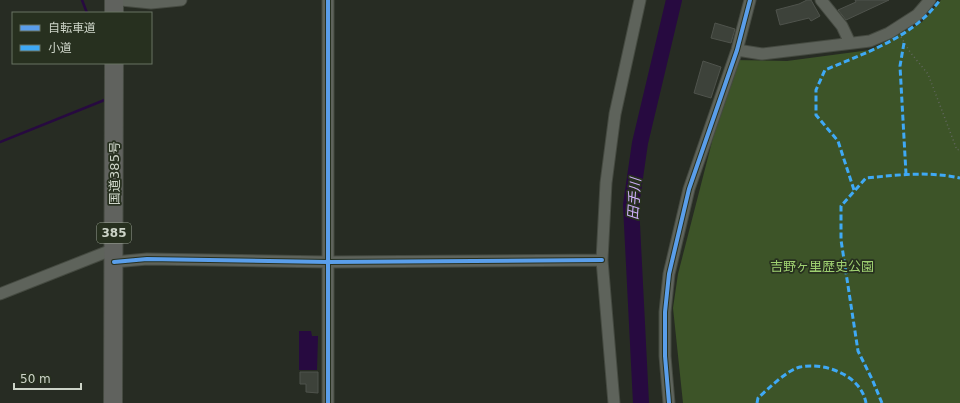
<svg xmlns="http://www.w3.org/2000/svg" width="960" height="403" font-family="'DejaVu Sans','Noto Sans JP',sans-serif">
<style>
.green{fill:#3d5428}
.water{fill:#270a40}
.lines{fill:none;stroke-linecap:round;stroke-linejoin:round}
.stream{stroke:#270a40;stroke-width:2.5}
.river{stroke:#270a40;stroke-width:16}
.building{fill:#3d423a;stroke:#4f534c}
.minor-casing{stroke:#454a41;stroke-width:13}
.trunk-casing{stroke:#454a41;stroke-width:20}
.path{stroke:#62675f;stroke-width:1.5;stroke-dasharray:1 3;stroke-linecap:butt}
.minor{stroke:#5e635b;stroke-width:11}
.trunk{stroke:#60625e;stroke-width:18}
.quiet{stroke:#3fa9f5;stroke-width:3;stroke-dasharray:6 3;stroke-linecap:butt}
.cycleway-casing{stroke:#27301f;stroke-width:6}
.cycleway{stroke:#5a9eea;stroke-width:4}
.labels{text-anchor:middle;stroke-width:3.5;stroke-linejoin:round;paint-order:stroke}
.shield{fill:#27301f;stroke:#9ba395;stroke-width:1}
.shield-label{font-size:12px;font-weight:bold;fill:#cdd4c8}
.street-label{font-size:13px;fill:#cdd4c8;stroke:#27301f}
.park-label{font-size:13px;fill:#9fd071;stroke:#27301f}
.water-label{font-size:14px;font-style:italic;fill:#cdaff9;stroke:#27301f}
</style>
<rect width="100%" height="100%" fill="#272c23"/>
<!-- green -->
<path class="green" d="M941,0H960V403H683L673,308L678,274L733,60L787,61L870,50L922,22Z"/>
<!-- water -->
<path class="water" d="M299,331H311L312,336H318L317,370H299Z"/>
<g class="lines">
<!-- stream -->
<path class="stream" d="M82,0L87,13
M0,142L107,99"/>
<!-- river -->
<path class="river" d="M641,403L631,205L640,143L674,0"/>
</g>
<!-- building -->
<path class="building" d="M807,0H811L820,16L811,21L809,18L780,25L776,10L799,4Z
M855,0H889L846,20L838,10L856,2Z
M715,23L735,29L731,43L711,38Z
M703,61L721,67L711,98L694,93Z
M300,372H318V393L306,392V384H300Z"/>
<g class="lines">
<defs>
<path id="minor" d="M328,0V403
M821,0L842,26L850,43
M114,4L121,0L151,3L181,0
M737,50L762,54L870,41L889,33L917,15L930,0
M114,262L147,259L328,262L602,260
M0,294L114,249
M614,403L602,260L606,183L615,114L640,0
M669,403L665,356V312L669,274L689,189L737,50L750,0"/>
<path id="trunk" d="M114,13V0
M113,403L114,63"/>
</defs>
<!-- minor casing -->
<use href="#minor" class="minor-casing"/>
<!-- trunk casing -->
<use href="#trunk" class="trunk-casing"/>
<!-- path -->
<path class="path" d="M901,37L910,52L928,74L957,150L960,149"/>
<!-- minor -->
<use href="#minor" class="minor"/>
<!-- trunk -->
<use href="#trunk" class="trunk"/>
<!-- quiet -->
<path class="quiet" d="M904,43L900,66L906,174
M854,190L838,141L816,115V90L825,70C867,52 912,38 940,0
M757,403L758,398C768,389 787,370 800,367C825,362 861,375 866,403
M882,403L872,379L858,351L841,240V206L866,178C898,175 928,171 960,178"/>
<defs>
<path id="cycleway" d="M328,0V403
M114,262L147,259L328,262L602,260
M669,403L665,356V312L669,274L689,189L737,50L750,0"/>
</defs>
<!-- cycleway casing -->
<use href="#cycleway" class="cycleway-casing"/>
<!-- cycleway -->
<use href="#cycleway" class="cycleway"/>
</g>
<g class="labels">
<!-- shield labels -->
<rect class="shield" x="97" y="223" width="34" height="20" rx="3"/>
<g class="shield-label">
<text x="114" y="237">385</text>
</g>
<!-- street labels -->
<g class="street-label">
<text transform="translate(114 173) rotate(-90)" y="5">国道385号</text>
</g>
<!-- park labels -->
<g class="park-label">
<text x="822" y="271">吉野ヶ里歴史公園</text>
</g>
<!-- water labels -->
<g class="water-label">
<text transform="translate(634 199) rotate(-86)" y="5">田手川</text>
</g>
</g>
<!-- legend -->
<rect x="12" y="12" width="140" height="52" fill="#27301f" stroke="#697263"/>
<rect x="20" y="25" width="20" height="6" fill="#5a9eea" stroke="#697263"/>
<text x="48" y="32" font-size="12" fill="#cdd4c8">自転車道</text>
<rect x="20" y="45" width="20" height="6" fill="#3fa9f5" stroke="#697263"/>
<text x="48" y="52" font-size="12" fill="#cdd4c8">小道</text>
<!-- scale -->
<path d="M14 383v6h67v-6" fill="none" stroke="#cdd4c8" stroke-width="2"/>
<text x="20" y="383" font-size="12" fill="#cdd4c8" stroke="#27301f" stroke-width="3" paint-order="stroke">50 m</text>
</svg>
